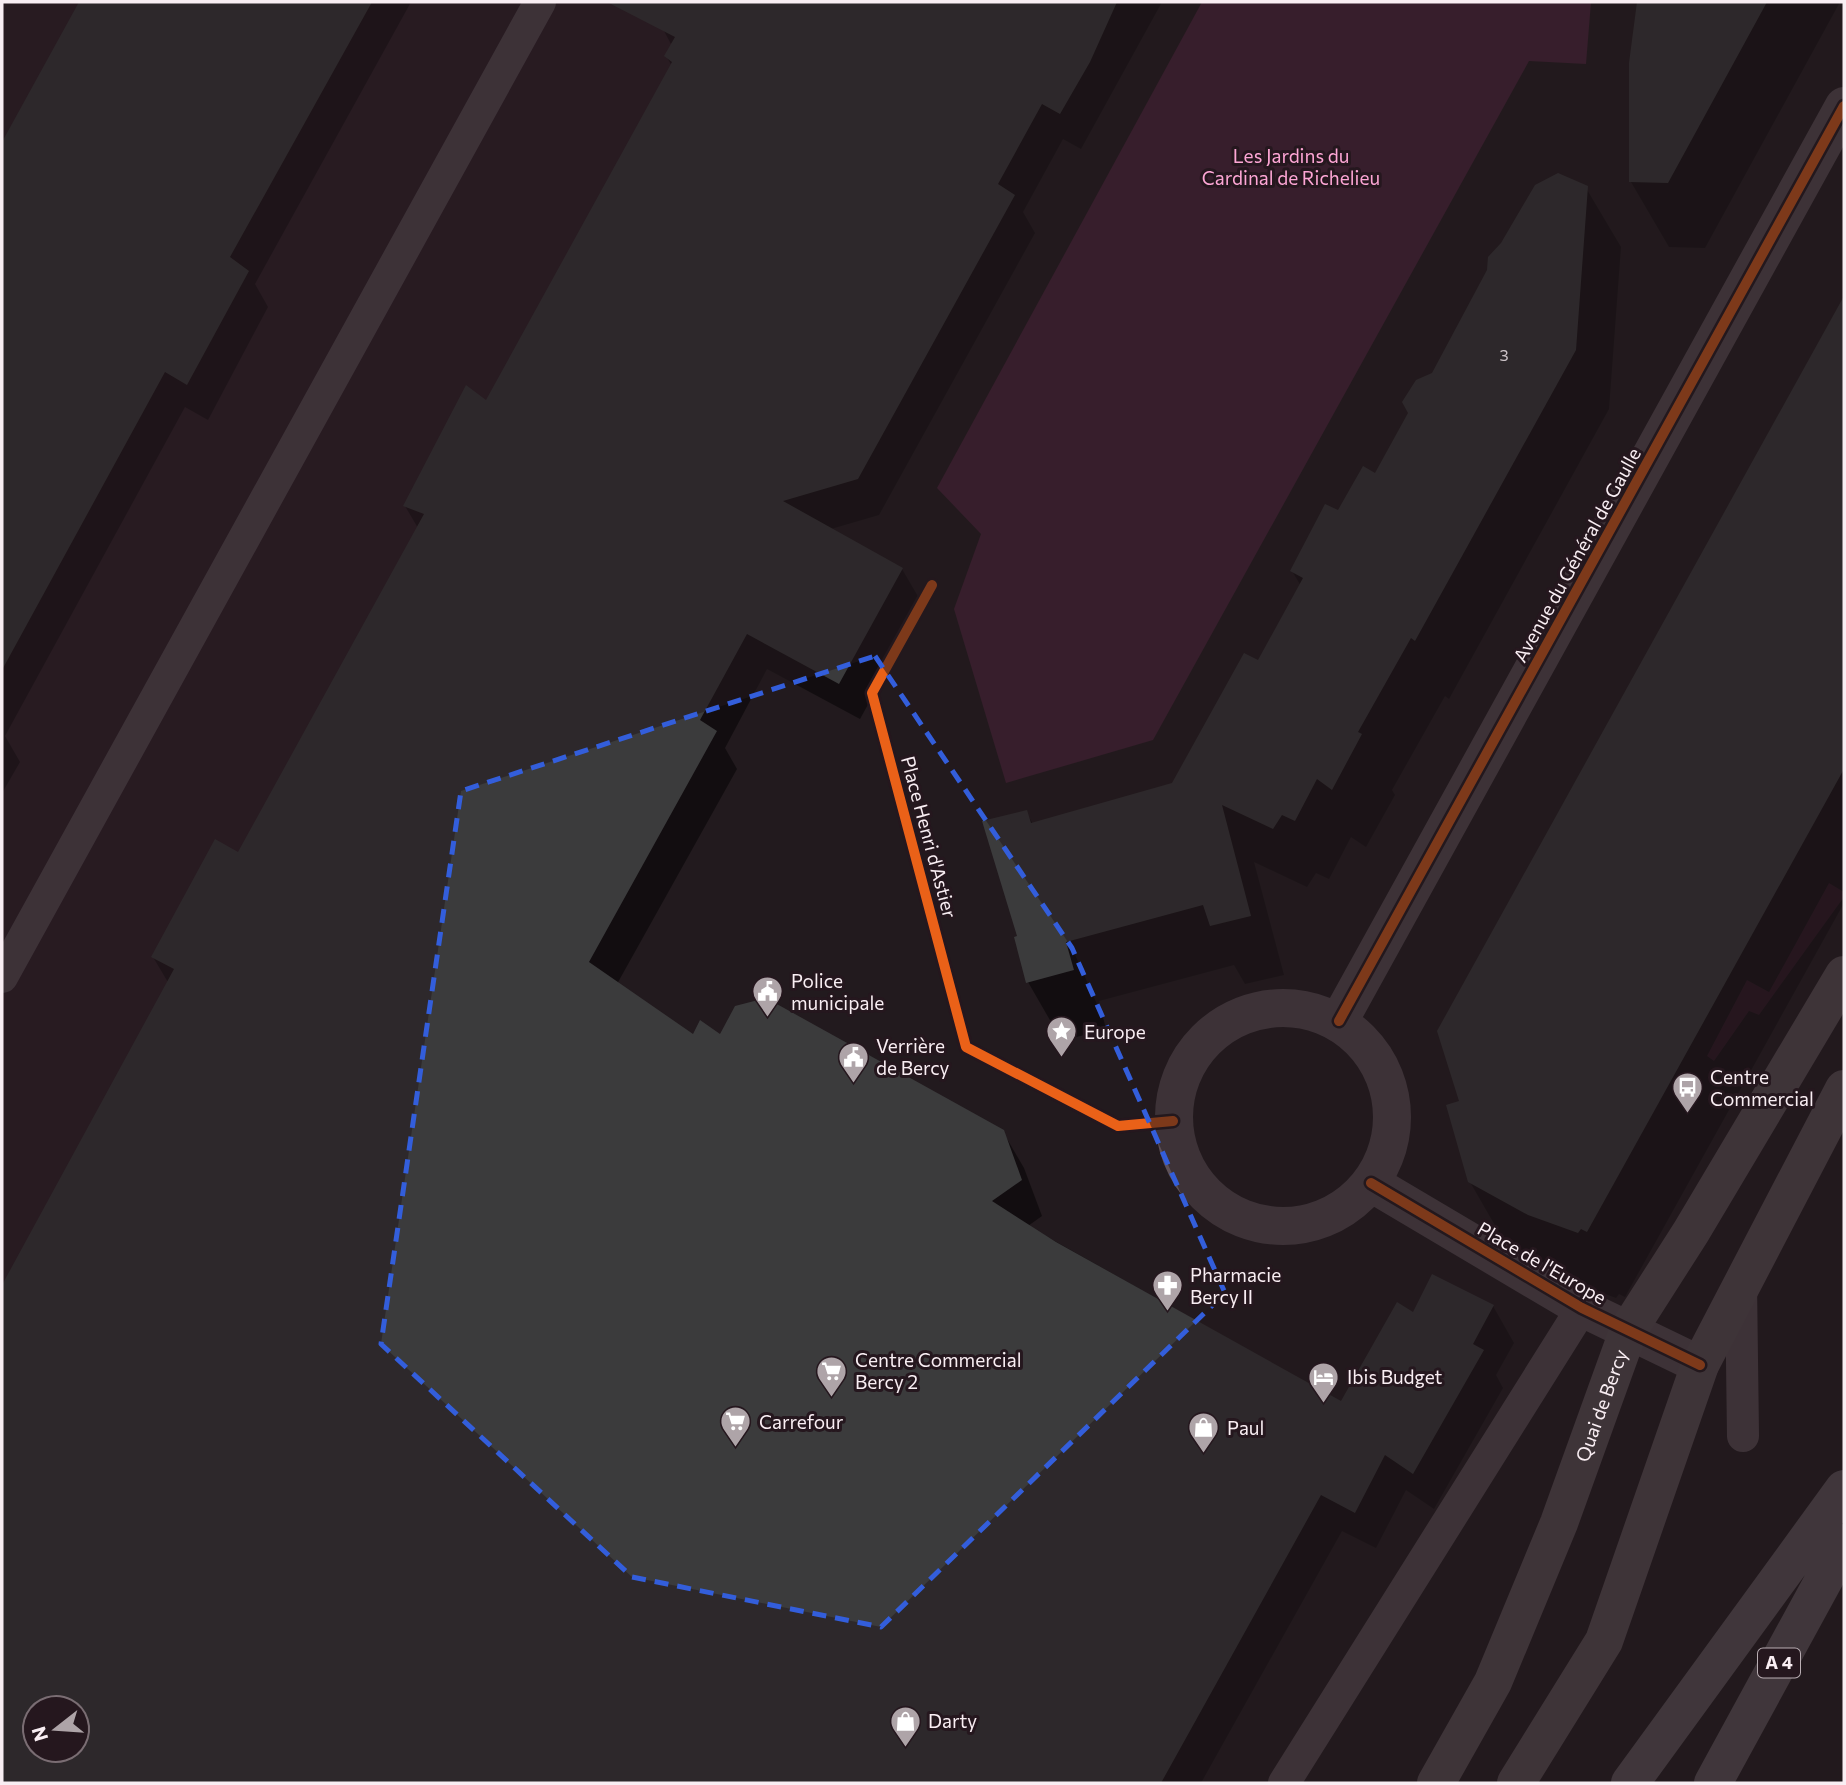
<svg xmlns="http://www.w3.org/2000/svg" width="1846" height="1785" font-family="Commissioner,sans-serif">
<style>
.built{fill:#2f1d27;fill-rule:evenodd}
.green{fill:#50243e}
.shadow{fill:#0007;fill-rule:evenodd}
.building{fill:#3b3b3c;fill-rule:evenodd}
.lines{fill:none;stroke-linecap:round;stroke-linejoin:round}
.lane{stroke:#5e5158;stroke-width:32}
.street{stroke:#5e5158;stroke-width:38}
.secondary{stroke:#61545a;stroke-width:38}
.highway{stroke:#645a5f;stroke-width:38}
.cycleway-casing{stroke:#25171e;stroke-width:15}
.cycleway{stroke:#ea6118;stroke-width:10}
.marked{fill:none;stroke:#335edb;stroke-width:5;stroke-dasharray:14 9;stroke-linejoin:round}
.labels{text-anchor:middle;stroke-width:6;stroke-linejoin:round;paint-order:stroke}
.number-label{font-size:16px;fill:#cac1c5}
.shield{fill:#25171e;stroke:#b9aeb3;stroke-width:2}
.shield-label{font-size:18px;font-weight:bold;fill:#f9eef3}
.park-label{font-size:19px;fill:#fda6d5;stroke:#25171e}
.street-label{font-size:19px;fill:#f9eef3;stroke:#25171e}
.poi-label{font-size:19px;fill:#f9eef3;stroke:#25171e;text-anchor:start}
</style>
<rect width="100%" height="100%" fill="#221a1e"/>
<!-- built -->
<path class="built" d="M2,2H983L471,940L630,1164L263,1783H2ZM35,1708H77V1750H35Z"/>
<!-- green -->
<path class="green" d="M1202,2H1591L1586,64L1529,61L1153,740L1006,783L954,609L981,534L937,488Z
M1829,883L1844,892V897L1759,1015L1749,1011L1714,1061L1707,1056L1747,980L1769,992Z"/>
<!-- shadow -->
<path class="shadow" d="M80,2H411L255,284L268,307L208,420L185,407L5,736L20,762L2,793V143Z
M678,2H1162L1081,149L1063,139L1040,181L1023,212L1035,233L879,515L831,529L902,569L923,605L860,719L767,669L725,748L737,769L617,984L693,1036L721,1037L1003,1132L1024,1168L1042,1216L1028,1226L1342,1403L1414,1314L1493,1306L1514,1343L1496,1375L1503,1388L1434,1509L1406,1490L1376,1548L1342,1531L1201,1783H2V1288L169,984L153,957L239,854L418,528L405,506L486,402L672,66L666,56L672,46L663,29ZM35,1708H77V1750H35Z
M1638,2H1840L1705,248L1669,247L1631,182V64Z
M1586,188L1621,247L1609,409L1449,699L1445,696L1392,790L1395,795L1366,847L1351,837L1329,879L1316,873L1307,887L1254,862L1284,975L1245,984L1234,965L1099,1001L1106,1029L1062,1041L1028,982L1019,937L1026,812L1033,824L1173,785L1259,663L1301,586L1292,571L1338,512L1375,475L1433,374Z
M1844,298V903L1625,1297L1619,1294L1616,1298L1568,1280L1508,1248L1470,1182L1461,1102L1439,1031Z"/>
<!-- building -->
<path class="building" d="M79,2H372L230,257L249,271L187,385L165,372L2,670V142Z
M607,2H1117L1090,62L1060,114L1042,104L998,184L1015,195L858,479L783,501L903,568L839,684L747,634L700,720L717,731L589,962L693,1034L700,1020L720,1034L735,1006L766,998L1004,1130L1022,1180L992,1201L1056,1242L1341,1401L1397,1302L1413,1312L1432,1274L1494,1305L1473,1344L1484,1350L1413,1474L1385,1455L1355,1513L1321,1495L1161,1783H2V1285L174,969L151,957L215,839L238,852L424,514L403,506L466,385L486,400L672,62L664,56L675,37ZM35,1708H77V1750H35Z
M1637,2H1767L1668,183L1629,182V63Z
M1558,173L1588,186L1576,350L1415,641L1411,638L1358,732L1362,734L1332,790L1317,779L1295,821L1282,815L1273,829L1222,805L1251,916L1210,926L1203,905L1066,942L1074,970L1026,983L1014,937L1017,936L982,821L1027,810L1031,823L1172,783L1244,653L1258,660L1303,578L1290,571L1325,504L1338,510L1363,466L1375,473L1408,413L1402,402L1416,380L1432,373L1487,270L1488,257L1501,243L1535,185Z
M1844,296V769L1587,1232L1581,1229L1578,1233L1528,1215L1468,1182L1446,1105L1459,1101L1437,1031Z"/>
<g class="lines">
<!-- lane -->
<path class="lane" d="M2,977L540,2
M1741,1284L1743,1436
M1284,1783L1582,1308"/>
<!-- street -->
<path class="street" d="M1174 1117a109 109 0 1 1 218 0a109 109 0 1 1-218 0Z
M1339,1021L1844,106
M1371,1183L1582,1308L1700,1365"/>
<!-- secondary -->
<g class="secondary">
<path id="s1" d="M1436,1783L1493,1682L1559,1523L1629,1329L1691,1232L1844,975"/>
<path d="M1516,1783L1604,1641L1700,1365L1844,1089"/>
</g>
<!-- highway -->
<path class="highway" d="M1630,1783L1844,1489
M1713,1783L1844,1543"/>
<defs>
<path id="cycleway" d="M932,585L872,693L966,1047L1118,1126L1173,1121
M1339,1021L1844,106
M1371,1183L1582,1308L1700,1365"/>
</defs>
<!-- cycleway casing -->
<use href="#cycleway" class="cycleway-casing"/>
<!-- cycleway -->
<use href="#cycleway" class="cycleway"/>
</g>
<!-- marked area -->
<path d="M0 0H1846V1785H0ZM875,656L1072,948L1225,1293L881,1627L632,1577L381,1344L461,791Z" fill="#221a1e" fill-opacity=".55" fill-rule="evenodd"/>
<path class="marked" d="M875,656L1072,948L1225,1293L881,1627L632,1577L381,1344L461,791Z"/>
<!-- icons -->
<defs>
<symbol id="civic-pin" viewBox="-11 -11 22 30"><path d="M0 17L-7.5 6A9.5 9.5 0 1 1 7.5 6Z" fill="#aea4a8" stroke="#25171e"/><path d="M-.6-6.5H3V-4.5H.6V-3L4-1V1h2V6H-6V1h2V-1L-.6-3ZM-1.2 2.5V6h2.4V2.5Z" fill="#fff"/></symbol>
<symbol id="sight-pin" viewBox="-11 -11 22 30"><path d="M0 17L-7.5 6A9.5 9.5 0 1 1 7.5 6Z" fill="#aea4a8" stroke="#25171e"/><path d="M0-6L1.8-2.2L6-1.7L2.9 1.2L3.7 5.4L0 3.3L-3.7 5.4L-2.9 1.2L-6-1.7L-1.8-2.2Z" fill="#fff"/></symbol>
<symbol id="bus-pin" viewBox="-11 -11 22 30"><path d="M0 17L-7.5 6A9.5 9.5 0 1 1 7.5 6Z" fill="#aea4a8" stroke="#25171e"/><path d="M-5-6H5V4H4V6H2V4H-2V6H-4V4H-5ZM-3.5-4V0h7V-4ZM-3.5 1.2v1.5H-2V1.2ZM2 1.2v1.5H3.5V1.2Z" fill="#fff"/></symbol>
<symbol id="pharmacy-pin" viewBox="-11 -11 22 30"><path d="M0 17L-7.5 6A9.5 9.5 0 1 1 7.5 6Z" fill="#aea4a8" stroke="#25171e"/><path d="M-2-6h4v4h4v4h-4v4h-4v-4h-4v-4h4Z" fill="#fff"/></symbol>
<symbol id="supermarket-pin" viewBox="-11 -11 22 30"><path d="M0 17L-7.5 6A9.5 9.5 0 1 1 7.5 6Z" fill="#aea4a8" stroke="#25171e"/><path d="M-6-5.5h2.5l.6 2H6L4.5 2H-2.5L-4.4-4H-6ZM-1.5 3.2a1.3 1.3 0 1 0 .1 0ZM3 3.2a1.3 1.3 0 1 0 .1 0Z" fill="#fff"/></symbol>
<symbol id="hotel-pin" viewBox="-11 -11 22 30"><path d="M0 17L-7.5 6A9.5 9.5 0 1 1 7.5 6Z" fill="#aea4a8" stroke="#25171e"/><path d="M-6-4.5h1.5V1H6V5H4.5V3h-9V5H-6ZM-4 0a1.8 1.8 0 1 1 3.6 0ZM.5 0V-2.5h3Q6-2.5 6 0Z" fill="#fff"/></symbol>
<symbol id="shop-pin" viewBox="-11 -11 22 30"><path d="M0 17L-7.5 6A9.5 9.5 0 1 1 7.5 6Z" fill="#aea4a8" stroke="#25171e"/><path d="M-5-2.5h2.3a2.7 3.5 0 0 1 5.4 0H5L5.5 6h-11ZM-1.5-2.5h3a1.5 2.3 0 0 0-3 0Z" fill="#fff"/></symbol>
</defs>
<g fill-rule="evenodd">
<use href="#civic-pin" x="750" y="974" width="35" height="47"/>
<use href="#sight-pin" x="1044" y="1014" width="35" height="47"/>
<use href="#civic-pin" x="836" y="1040" width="35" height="47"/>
<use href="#bus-pin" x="1670" y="1070" width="35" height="47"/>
<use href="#pharmacy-pin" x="1150" y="1268" width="35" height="47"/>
<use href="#supermarket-pin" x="814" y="1354" width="35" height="47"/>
<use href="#hotel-pin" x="1306" y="1360" width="35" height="47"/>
<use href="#supermarket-pin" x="718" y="1404" width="35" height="47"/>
<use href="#shop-pin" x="1186" y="1410" width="35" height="47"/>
<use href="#shop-pin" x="888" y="1704" width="35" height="47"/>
</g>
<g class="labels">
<!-- number labels -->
<g class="number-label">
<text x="1504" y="361">3</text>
</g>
<!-- shield labels -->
<rect class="shield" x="1758" y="1648.5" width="42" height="29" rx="5"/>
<g class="shield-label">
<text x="1779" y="1669">A 4</text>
</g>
<!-- park labels -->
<g class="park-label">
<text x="1291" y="163">Les Jardins du<tspan x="1291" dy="22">Cardinal de Richelieu</tspan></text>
</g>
<!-- street labels -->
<g class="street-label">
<text transform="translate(1577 555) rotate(-61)" y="7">Avenue du Général de Gaulle</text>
<text transform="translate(929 837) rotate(75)" y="7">Place Henri d'Astier</text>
<text transform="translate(1542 1263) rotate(30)" y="7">Place de l'Europe</text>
<text dy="7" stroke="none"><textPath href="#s1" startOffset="413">Quai de Bercy</textPath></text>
</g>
<!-- poi labels -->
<g class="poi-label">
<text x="791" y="988">Police<tspan x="791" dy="22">municipale</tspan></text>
<text x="1084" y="1039">Europe</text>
<text x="876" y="1053">Verrière<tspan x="876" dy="22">de Bercy</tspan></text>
<text x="1710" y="1084">Centre<tspan x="1710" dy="22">Commercial</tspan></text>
<text x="1190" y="1282">Pharmacie<tspan x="1190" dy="22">Bercy II</tspan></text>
<text x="855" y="1367">Centre Commercial<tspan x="855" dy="22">Bercy 2</tspan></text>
<text x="1347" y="1384">Ibis Budget</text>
<text x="759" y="1429">Carrefour</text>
<text x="1227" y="1435">Paul</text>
<text x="928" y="1728">Darty</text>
</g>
</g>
<!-- border -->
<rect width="1846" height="1785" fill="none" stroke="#f9eef3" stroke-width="7"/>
<!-- north arrow -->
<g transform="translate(56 1729) rotate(253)"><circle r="33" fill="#25171e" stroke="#7a6d73" stroke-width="2"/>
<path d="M0-5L12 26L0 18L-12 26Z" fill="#aea4a8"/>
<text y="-10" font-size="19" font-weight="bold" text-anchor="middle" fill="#f9eef3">N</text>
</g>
</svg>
